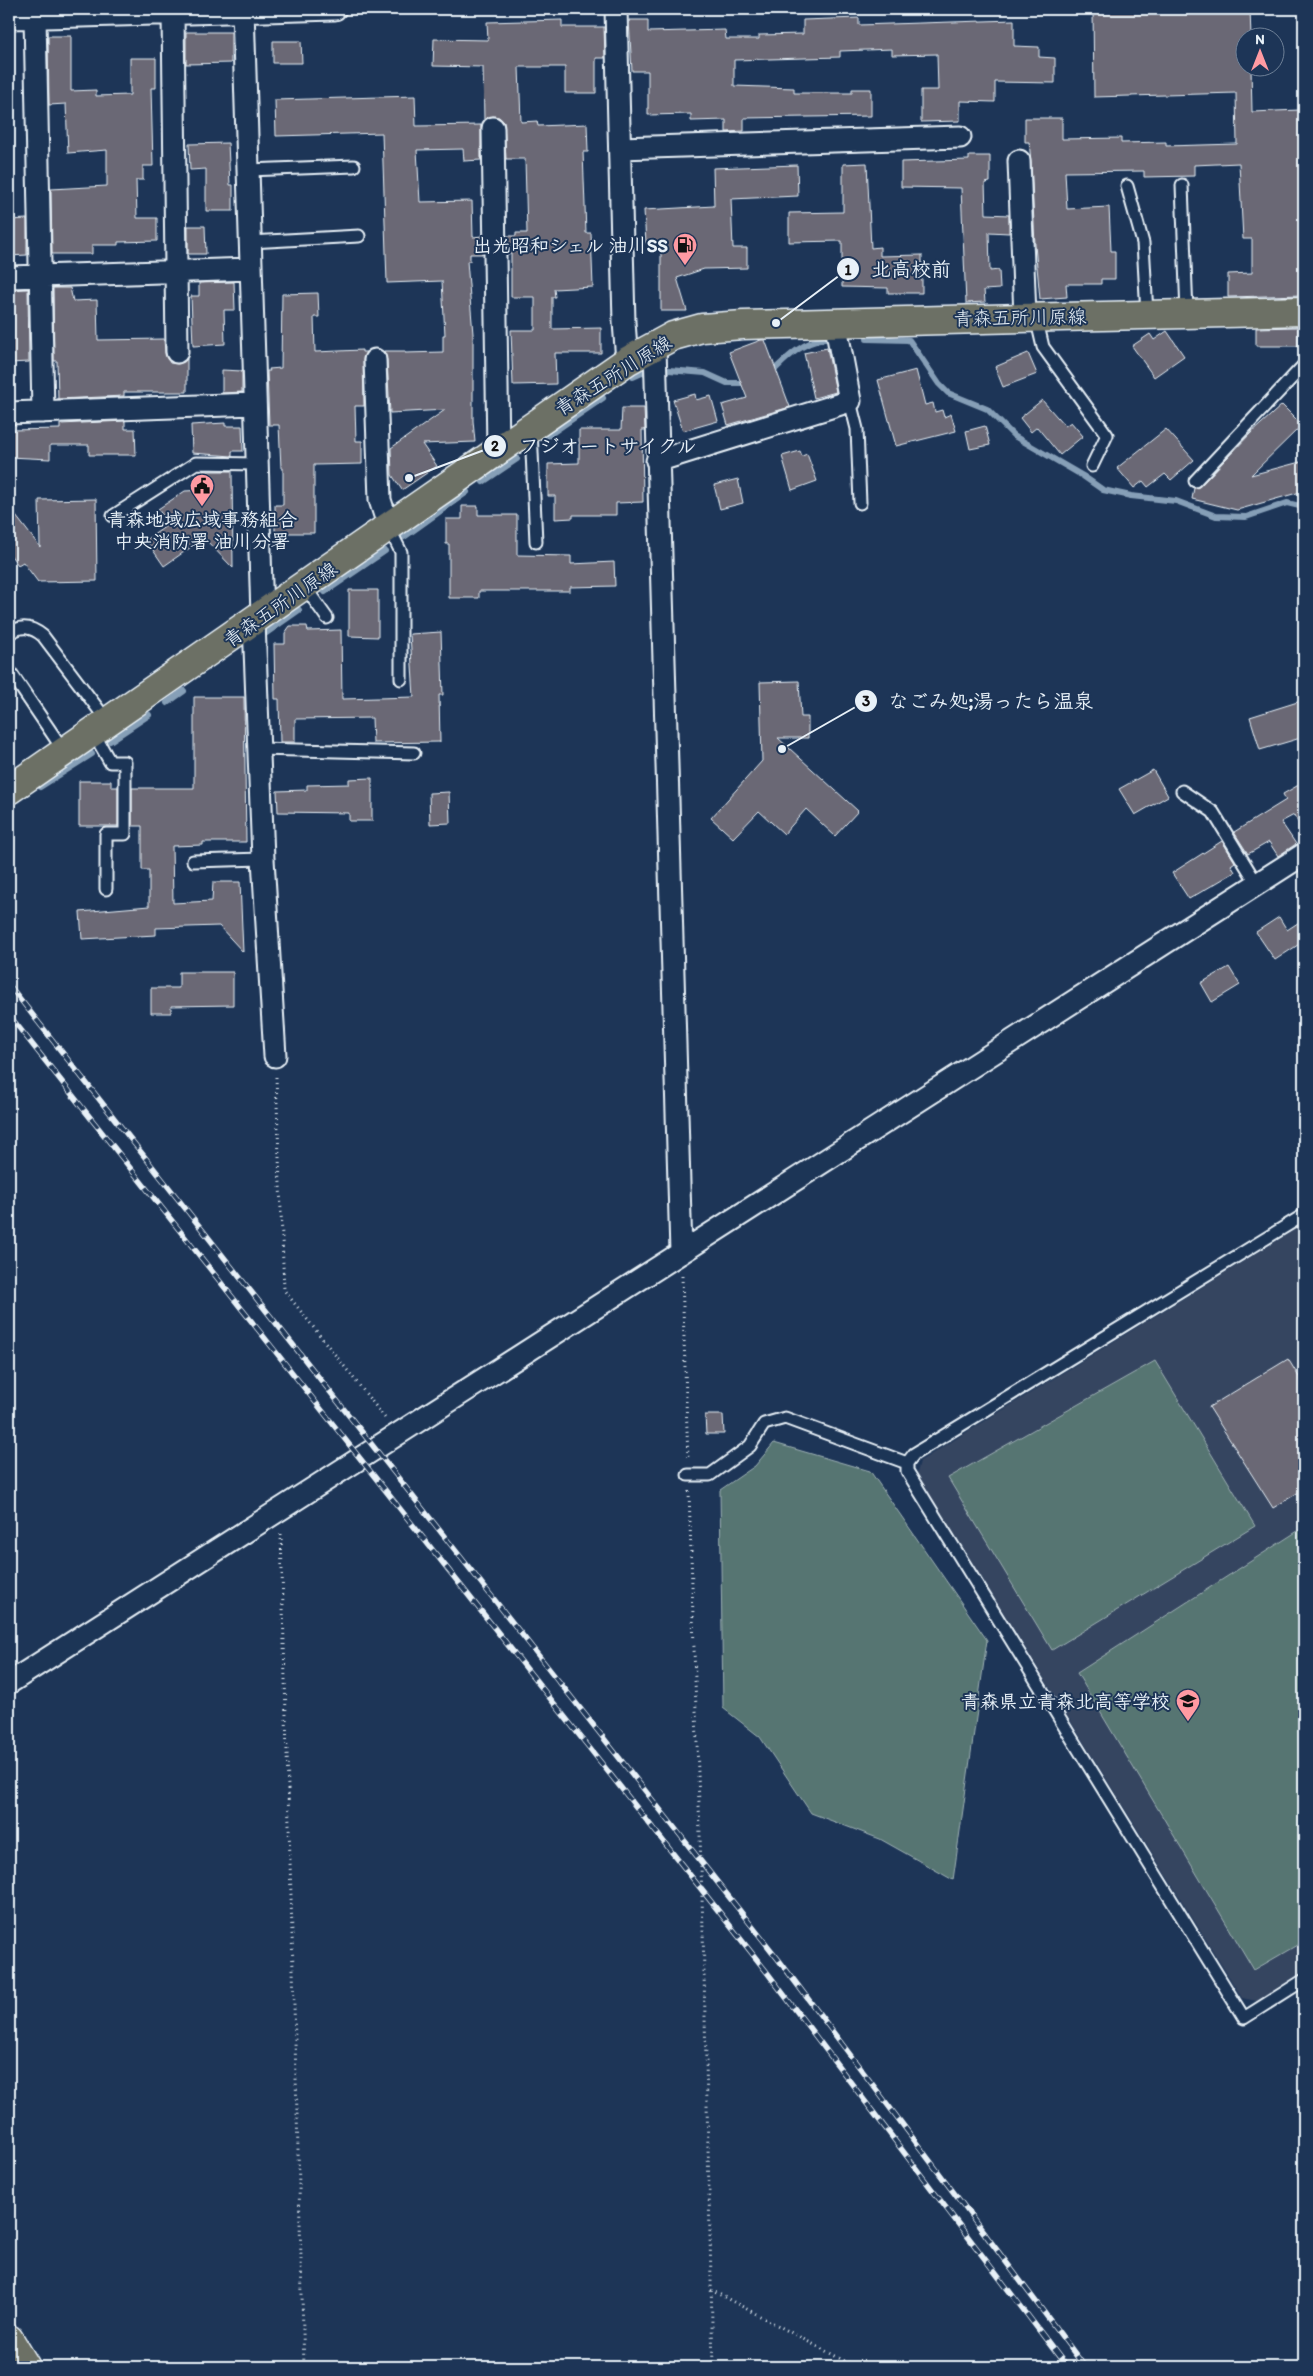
<svg xmlns="http://www.w3.org/2000/svg" width="1313" height="2376" font-family="Itim,'Klee One',sans-serif">
<style>
.built{fill:#344460}
.green{fill:#567472;stroke:#9fb2b5}
.lines{fill:none;stroke-linecap:round;stroke-linejoin:round}
.stream{stroke:#869fb7;stroke-width:6}
.building{fill:#6a6874;stroke:#e8f1f8}
.service-casing{stroke:#e8f1f8;stroke-width:15}
.minor-casing{stroke:#e8f1f8;stroke-width:25}
.primary-casing{stroke:#e8f1f8;stroke-width:31}
.trunk-casing{stroke:#e8f1f8;stroke-width:31}
.path{stroke:#e8f1f8;stroke-width:3;stroke-dasharray:1 4;stroke-linecap:butt}
.service{stroke:#1d3557;stroke-width:11}
.minor{stroke:#1d3557;stroke-width:21}
.primary{stroke:#6c7065;stroke-width:28}
.trunk{stroke:#6c7065;stroke-width:28}
.rail-casing{stroke:#e8f1f8;stroke-width:5.5}
.rail{stroke:#1d3557;stroke-width:4;stroke-dasharray:11;stroke-linecap:butt}
.labels{text-anchor:middle;stroke-width:4;stroke-linejoin:round;paint-order:stroke}
.poi-label{font-size:19px;font-weight:bold;fill:#e8f1f8;stroke:#1d3557;text-anchor:end}
.street-label{font-size:19px;fill:#e8f1f8;stroke:#1d3557}
.leader{fill:none;stroke:#e8f1f8;stroke-width:2}
.callout-dot{fill:#e8f1f8;stroke:#1d3557;stroke-width:2}
.mark-label{font-size:15px;text-anchor:middle;font-weight:bold;fill:#111}
.callout-label{font-size:20px;text-anchor:middle;font-weight:bold;fill:#e8f1f8;stroke:#1d3557;stroke-width:4;stroke-linejoin:round;paint-order:stroke}
</style>
<rect width="100%" height="100%" fill="#1d3557"/>
<filter id="ink" filterUnits="userSpaceOnUse"><feTurbulence type="fractalNoise" baseFrequency=".02" numOctaves="2"/><feDisplacementMap in="SourceGraphic" scale="10" xChannelSelector="R" yChannelSelector="G"/><feConvolveMatrix kernelMatrix="1 2 1 2 8 2 1 2 1" color-interpolation-filters="sRGB"/></filter>
<g filter="url(#ink)">
<!-- built -->
<path class="built" d="M1304,1224V1971L1257,2001L1242,1998L917,1473L920,1461Z"/>
<!-- green -->
<path class="green" d="M1155,1361L1255,1526L1052,1650L948,1478Z
M774,1443L870,1471L987,1640L953,1880L880,1839L811,1813L760,1737L723,1708L720,1490L755,1466Z
M1304,1527V1941L1254,1970L1077,1673Z"/>
<g class="lines">
<!-- stream -->
<path class="stream" d="M867,339L909,340L939,384L948,393L987,409L1014,436L1083,476L1103,490L1131,496L1176,501L1216,516L1246,517L1287,503L1304,507
M669,370L705,373L727,383H748
M770,374C787,358 800,343 824,339
M633,377L642,373
M546,437L603,398
M483,482L517,459
M404,537L467,492
M325,592L385,551
M262,636L299,610
M167,703L184,691
M110,741L149,715
M40,787L92,754"/>
</g>
<!-- building -->
<path class="building" d="M1250,9L1251,38H1246V68H1251L1252,112L1300,110L1302,172H1304V295L1228,297V274L1252,273V239H1243L1239,163L1194,165V176L1144,177V171L1065,172L1067,209L1109,207L1111,251H1115V279H1101V284H1066L1067,297L1040,299L1035,245L1031,161L1029,142H1025V118H1062V139L1121,138V143L1166,142V146L1237,144L1236,93L1094,97L1093,10Z
M859,18V25L1014,20V46L1039,47V57L1055,58V83L995,82V102L960,101V121L921,122V90H938L937,54L892,55V49L840,51V57L734,60V86L794,88V93H852V89H871V116L744,118V131L726,132V120L691,121V114L648,115V71H632L629,20H648V32L725,30L726,39H759V35L803,34V20Z
M562,20V27H604L605,58H596V93H565V67H519L521,122L537,121L538,126L587,124L588,152H583L586,233H591L593,287L554,289L555,297H552V329L601,328V353H555L556,384L513,385L511,330H535V297H511V254H507V236H516V233H527L525,159H506L504,122L499,117L493,116L484,120L483,67L433,66L434,39L488,40L487,22Z
M186,32H231V63L186,64Z
M48,36H71V91L96,90V96L130,95V58H156V88H151L153,166H143V180H136L137,218H157V241L118,242V245H92V254H52L51,189L107,186V150L68,153L66,104L49,105Z
M273,41H301L302,63H273Z
M415,96L416,126L481,125V160L464,161L463,149L417,150L420,202L472,201L473,237L482,236V254H470V261H467L473,334V421L475,442L422,444L437,466L402,490L392,475L391,448L445,410L390,413L387,360L384,351H405V353L443,352V335H445L442,281L387,283L382,133L276,136L275,100Z
M228,143L230,185H233V211H206V169L190,170L189,144Z
M969,156H990V182L985,183L986,214L1009,215V233L989,232L990,271L999,270L1000,289L984,290L985,302L966,303L961,188L901,187V162L969,160Z
M867,163L871,248L880,247V256L922,255V293H888V288L842,287V241L789,242V213L843,212V164Z
M797,165L798,196L731,199L733,248H747V268L704,269L677,278L687,311H661V243H646L644,210L714,206L713,168Z
M27,219V255L9,256V220Z
M188,226H205L206,254H188Z
M234,282L235,310H224L225,344L193,346L191,296H199V283Z
M53,288H70L73,301L97,300L98,340L164,339L165,353L170,363L178,364L187,359V392H124V396L58,399L57,361H54Z
M28,289L29,362L9,363V290Z
M318,293L319,317H314L315,352L362,350V352H366L363,360L364,406H355L356,441H362V464L314,465V533H275V505H283V468H281L279,425H269L267,371H270L269,369L281,368L282,294Z
M1298,327V346H1256V328Z
M1167,331L1184,356L1154,377L1132,346L1150,334L1154,340Z
M761,340H765L790,407L728,425L722,405L747,398L729,352Z
M827,348L836,392L814,398L804,353Z
M1028,353L1037,374L1003,387L995,367Z
M222,370L242,371V392L222,393Z
M916,370L925,405L933,403L935,412L942,410L944,417L951,414L956,431L896,446L878,380Z
M695,394L696,400L711,396L718,421L683,431L673,400Z
M1042,400L1065,426L1071,422L1083,436L1060,455L1037,427L1031,432L1020,418Z
M1282,405L1302,425L1251,475L1304,461V491L1237,510L1192,499L1194,488L1200,486L1251,433Z
M622,408H644L645,430H642L643,502L616,503V515H573V518L555,519V496H548V464L579,463V430H621Z
M125,421V429H135L136,455H89V445H50V459L9,457L10,430L60,429V424Z
M225,423V426H242L243,451H232V456L192,453L191,425Z
M985,426L990,445L970,449L966,431Z
M1166,429L1194,460L1171,480L1165,474L1148,487L1143,481L1134,488L1117,468Z
M800,451L802,456L807,454L817,481L792,490L782,456Z
M203,471H232L233,568L204,538L164,566L146,540L169,524L158,509L185,491L204,490Z
M738,479L743,503L720,509L714,485Z
M96,499L97,581L38,582L23,562L18,565L9,553V507L40,547L39,500Z
M462,506H478V515H517V555L571,556V564L614,562L615,586L570,587V591H479V598H449V544H446V519H462Z
M349,590H378V637L349,636Z
M290,626H307L308,631L341,630L342,699L414,697L410,634L441,632L443,695H439L440,742L373,743L372,718L295,719V742H280L279,699H275L274,644H285V633Z
M799,681L801,717H808V738H778L858,811L835,836L806,809L784,834L759,811L733,838L711,818L762,761L760,682Z
M194,697H244L246,842H203V845L172,846L173,903L212,901L213,882H240L243,952L219,926L156,928V935L82,939L80,912L149,906V870H142V826H132V788H194Z
M1304,700V737L1260,750L1250,717Z
M1153,770L1168,796L1135,815L1119,789Z
M372,778V821H349V813L278,812L277,791L307,790V785L349,784V779Z
M79,781H111V787H118V826H79Z
M1304,782V833L1294,815L1281,822L1296,844L1278,856L1269,842L1248,854L1234,832L1286,800L1283,794Z
M449,792L450,823L430,824L429,793Z
M1222,841L1235,862L1231,865L1235,872L1189,899L1172,873Z
M1279,917L1287,930L1304,919V941L1275,960L1256,932Z
M1229,967L1240,985L1212,1002L1201,983Z
M179,972H233V1005L171,1006V1013H151V988H179Z
M1288,1359L1304,1385V1489L1273,1508L1209,1407Z
M705,1415H723L724,1434H706Z"/>
<g class="lines">
<defs>
<path id="service" d="M248,170L354,166
M1182,185L1187,313
M1127,186L1143,243L1147,314
M250,242L359,236
M1036,317L1043,347L1107,435L1092,466
M850,401L857,429L860,503
M531,429L536,542
M1195,481L1304,365
M113,516L196,463L257,464
M389,528L401,552V679
M305,587L327,618
M9,634C21,624 32,627 43,636L108,722
M9,670L64,751
M93,732L110,762H125V834H106V889
M259,749L414,753
M1182,791L1213,812L1257,884
M193,861L263,859
M1304,1215L914,1454L907,1463V1471L1244,2018L1304,1980
M688,1475H710L750,1446L764,1424L785,1418L907,1463"/>
<path id="minor" d="M243,9L262,616
M616,9L624,322L627,361
M173,14L177,352
M35,17L43,412
M9,18L335,9
M493,128L498,449
M620,148L960,137
M1019,161L1025,317
M9,277L251,269
M655,347L681,1253
M375,360L380,500L389,528
M9,413L254,404
M657,461L850,401L835,321
M254,622L263,859L275,1056
M9,1683L1304,854"/>
<path id="primary" d="M9,790L627,361L673,336L702,328L743,325L1304,311"/>
<path id="trunk" d="M9,2339L26,2367"/>
</defs>
<!-- service casing -->
<use href="#service" class="service-casing"/>
<!-- minor casing -->
<use href="#minor" class="minor-casing"/>
<!-- primary casing -->
<use href="#primary" class="primary-casing"/>
<!-- trunk casing -->
<use href="#trunk" class="trunk-casing"/>
<!-- path -->
<path class="path" d="M276,1077L284,1290L385,1418
M682,1276L688,1460
M689,1491L703,1929L713,2367
M281,1534L304,2367
M711,2290L856,2367"/>
<!-- service -->
<use href="#service" class="service"/>
<!-- minor -->
<use href="#minor" class="minor"/>
<!-- primary -->
<use href="#primary" class="primary"/>
<!-- trunk -->
<use href="#trunk" class="trunk"/>
<defs>
<path id="rail" d="M9,985L778,1959L1085,2367
M9,1015L766,1971L1067,2367"/>
</defs>
<!-- rail casing -->
<use href="#rail" class="rail-casing"/>
<!-- rail -->
<use href="#rail" class="rail"/>
</g>
</g>
<!-- icons -->
<defs>
<symbol id="fuel-pin" viewBox="-11 -11 22 30"><path d="M0 17L-7.5 6A9.5 9.5 0 1 1 7.5 6Z" fill="#ff9aa2" stroke="#1d3557"/><path d="M-5.5-6h7V0h2V4h1.3V-2.5L3-4.5l.8-.8L6-3V5H2.5V1h-1V6h-7ZM-4.2-4.7v3.2H.2V-4.7Z" fill="#111"/></symbol>
<symbol id="civic-pin" viewBox="-11 -11 22 30"><path d="M0 17L-7.5 6A9.5 9.5 0 1 1 7.5 6Z" fill="#ff9aa2" stroke="#1d3557"/><path d="M-.6-6.5H3V-4.5H.6V-3L4-1V1h2V6H-6V1h2V-1L-.6-3ZM-1.2 2.5V6h2.4V2.5Z" fill="#111"/></symbol>
<symbol id="school-pin" viewBox="-11 -11 22 30"><path d="M0 17L-7.5 6A9.5 9.5 0 1 1 7.5 6Z" fill="#ff9aa2" stroke="#1d3557"/><path d="M0-5L7-2L0 1L-7-2ZM-4 1L0 2.5L4 1V4Q0 6-4 4Z" fill="#111"/></symbol>
</defs>
<g fill-rule="evenodd">
<use href="#fuel-pin" x="671" y="231" width="28" height="38"/>
<use href="#civic-pin" x="188" y="472" width="28" height="38"/>
<use href="#school-pin" x="1174" y="1687" width="28" height="38"/>
</g>
<g class="labels">
<!-- poi labels -->
<g class="poi-label">
<text x="668" y="252">出光昭和シェル 油川SS</text>
<text x="202" y="526" text-anchor="middle">青森地域広域事務組合<tspan x="202" dy="22">中央消防署 油川分署</tspan></text>
<text x="1170" y="1708">青森県立青森北高等学校</text>
</g>
<!-- street labels -->
<g class="street-label">
<text transform="translate(1020 317) rotate(-1)" y="7">青森五所川原線</text>
<text transform="translate(613 375) rotate(-32)" y="7">青森五所川原線</text>
<text transform="translate(280 604) rotate(-35)" y="7">青森五所川原線</text>
</g>
</g>
<!-- callouts -->
<path class="leader" d="M776 323L848 269M409 478L495 446M782 749L866 701"/>
<g class="callout-dot">
<circle cx="776" cy="323" r="5"/>
<circle cx="409" cy="478" r="5"/>
<circle cx="782" cy="749" r="5"/>
<circle cx="848" cy="269" r="12"/>
<circle cx="495" cy="446" r="12"/>
<circle cx="866" cy="701" r="12"/>
</g>
<g class="mark-label">
<text x="848" y="275">1</text>
<text x="495" y="451">2</text>
<text x="866" y="706">3</text>
</g>
<g class="callout-label">
<text x="911" y="276">北高校前</text>
<text x="608" y="453">フジオートサイクル</text>
<text x="991" y="708">なごみ処;湯ったら温泉</text>
</g>
<!-- margin -->
<rect width="1313" height="2376" fill="none" stroke="#1d3557" stroke-width="30"/>
<rect x="15" y="15" width="1283" height="2346" fill="none" stroke="#e8f1f8" stroke-width="2" filter="url(#ink)"/>
<!-- north arrow -->
<g transform="translate(1260 52)"><circle r="24" fill="#1d3557" stroke="#6e8097"/>
<path d="M0-4L9 19L0 12L-9 19Z" fill="#ff9aa2"/>
<text y="-8" font-size="14" font-weight="bold" text-anchor="middle" fill="#e8f1f8">N</text>
</g>
</svg>
